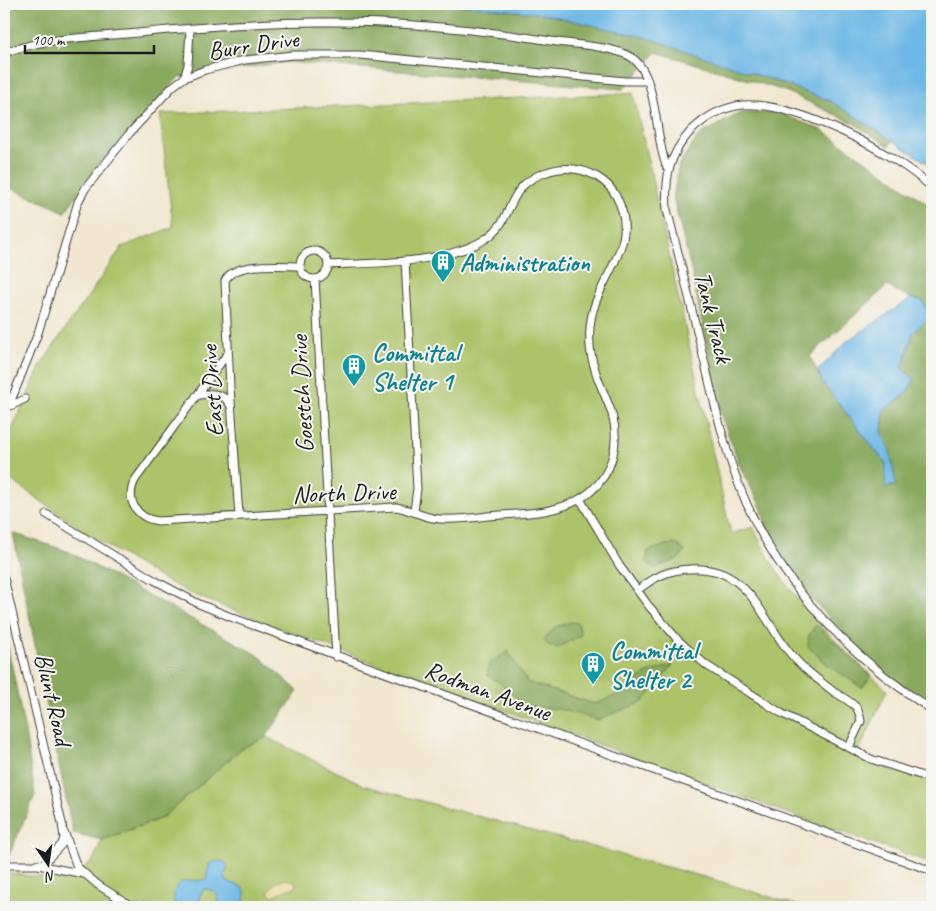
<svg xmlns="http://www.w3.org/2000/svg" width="936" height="911" font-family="Caveat,sans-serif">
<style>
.green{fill:#acc369;stroke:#647042}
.forest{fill:#89a95d;stroke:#52623c;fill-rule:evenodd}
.sand{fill:#eeda9e;stroke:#857b5d}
.water{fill:#6db8e6;stroke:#446a81}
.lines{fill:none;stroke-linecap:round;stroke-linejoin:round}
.minor-casing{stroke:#3c3a37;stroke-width:9}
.minor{stroke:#fff;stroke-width:7}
.labels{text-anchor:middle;stroke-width:4;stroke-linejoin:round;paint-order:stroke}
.street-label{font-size:25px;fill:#1c1c1c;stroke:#f6f6f2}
.culture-label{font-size:25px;font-weight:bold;fill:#0d838f;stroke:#f6f6f2;text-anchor:start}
</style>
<rect width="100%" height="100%" fill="#f6f6f2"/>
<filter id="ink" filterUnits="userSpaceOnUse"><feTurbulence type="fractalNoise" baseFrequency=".02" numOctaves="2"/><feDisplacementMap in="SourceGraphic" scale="10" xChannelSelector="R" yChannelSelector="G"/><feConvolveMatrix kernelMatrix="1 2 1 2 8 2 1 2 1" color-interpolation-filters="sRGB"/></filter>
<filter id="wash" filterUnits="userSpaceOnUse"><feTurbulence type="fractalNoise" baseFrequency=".0096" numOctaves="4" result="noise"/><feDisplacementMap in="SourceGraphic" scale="20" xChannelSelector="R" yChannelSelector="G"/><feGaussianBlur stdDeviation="1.12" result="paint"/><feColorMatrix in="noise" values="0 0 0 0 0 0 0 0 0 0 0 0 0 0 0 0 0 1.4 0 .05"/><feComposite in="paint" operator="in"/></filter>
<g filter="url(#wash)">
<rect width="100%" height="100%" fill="#f1e7d0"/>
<!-- green -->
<path class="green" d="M633,93L731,534L753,527C760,541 768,557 777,571C808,616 847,653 887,690L856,758L932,782V863L815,823L289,632L192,594L162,579L85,532L4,475V447L42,363L122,247L173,227L160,114Z
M266,737L366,786L715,880L802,907H4V874L8,873L63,880L92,862L102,840L162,818L242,748Z"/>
<!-- forest -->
<path class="forest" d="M4,4H435L482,7L544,14L644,37L776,81L832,102L892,141L889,146L853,123L785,91L657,52L623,89L288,62L179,77L96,168L65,212L4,185Z
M740,113H779L822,130L932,207V704L905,687L868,659L804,591L767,533L762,509L742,471L722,418L691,269L673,197L679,164L699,135ZM887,286L911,298L923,301L902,370L915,379L905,395L884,410L882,432L896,485L886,488V464L822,382L810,356Z
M13,533L67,551L258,655L298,691L266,737L242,748L162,818L102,840L73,833L51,727Z
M676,544L685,551L678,559L655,568L646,562L648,551L666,545Z
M571,622L578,623L581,635L557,648L550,647L544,640L555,627Z
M816,625L871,676L862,688L824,662L808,647L809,635Z
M4,626L25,732L35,795L7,860L4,861Z
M508,651L527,682L594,704L620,694L647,673L673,665L643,702L597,720L559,709L525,706L499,682L487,675L489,664Z"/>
<!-- sand -->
<path class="sand" d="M287,879L294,881L296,884L295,887L285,890L273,896L269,894L268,892L275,883Z"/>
<!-- water -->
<path class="water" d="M435,4H932V166L832,102L776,81L644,37L544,14L482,7Z
M911,298L923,301L929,317L913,333L902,369L915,379L905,395L884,410L882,432L890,451L896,485L885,488L886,464L822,382L818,370L846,342Z
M215,861L225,862L228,867L225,875L226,881L240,886L245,890L244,907H216L218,906C221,895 215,889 204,889L200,895V902L198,907H180L174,903C172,877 187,881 206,880L209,864Z"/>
</g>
<g filter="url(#ink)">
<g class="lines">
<defs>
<path id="minor" d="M4,53C46,37 94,37 138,33C198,27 259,22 319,22C399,21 479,29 557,42C578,45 612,46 631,57C659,74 654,142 668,170
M184,78L188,65L190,29
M932,188C896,153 794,101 743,105C723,107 704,118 690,132C668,156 665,179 667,210C681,262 693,315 706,368C720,429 735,491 768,545C810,615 865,666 932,710
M300 265a14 14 0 1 1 28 0a14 14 0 1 1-28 0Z
M405,260L417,489L414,511
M315,279L336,657
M228,353L135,480C125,500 136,518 158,521L396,507C411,509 425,519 441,519C456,520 472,518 488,516C522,513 562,515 590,492C613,473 620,442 612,414C607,398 598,383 594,366C590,354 589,341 590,328C593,278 644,247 616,196C608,181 591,171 574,169C556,166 532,175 520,189C507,206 507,224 487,238C448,264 374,263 328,265
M196,396C209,393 223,391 230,405
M9,406L38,333L78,202L85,189L129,134L172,87L184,78L205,70L245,60L293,55H360L625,81H648
M4,409L25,399
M580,499L619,565L648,605L678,640L706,665L781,713L871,759L932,779
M46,514L154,580L199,604L236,619L932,871
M239,516L230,387L225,281C233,261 282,266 300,266
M4,578L62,823L64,838L62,844L44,863L36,865H4
M638,590C654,577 668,570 689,569C755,564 762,629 801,665C811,675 823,683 834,692C841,696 850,701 856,707C859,711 860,716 861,721L849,747
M65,834L77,867L98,885L133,907
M38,865L84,874"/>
</defs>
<!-- minor casing -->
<use href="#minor" class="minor-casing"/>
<!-- minor -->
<use href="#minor" class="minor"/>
</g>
</g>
<!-- icons -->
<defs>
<symbol id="building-pin" viewBox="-11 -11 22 30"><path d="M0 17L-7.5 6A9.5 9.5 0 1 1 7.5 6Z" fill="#0f9aa8" stroke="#f6f6f2"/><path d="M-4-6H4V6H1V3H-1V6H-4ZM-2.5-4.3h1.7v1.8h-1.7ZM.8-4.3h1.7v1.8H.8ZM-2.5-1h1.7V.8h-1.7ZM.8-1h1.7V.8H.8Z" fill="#fff"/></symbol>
</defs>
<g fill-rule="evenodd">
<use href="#building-pin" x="429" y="248" width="28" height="38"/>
<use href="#building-pin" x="340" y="352" width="28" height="38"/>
<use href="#building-pin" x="579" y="650" width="28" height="38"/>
</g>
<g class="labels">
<!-- street labels -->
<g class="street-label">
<text transform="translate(253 44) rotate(-8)" y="9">Burr Drive</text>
<text transform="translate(714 317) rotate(76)" y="9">Tank Track</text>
<text transform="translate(211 391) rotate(-94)" y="9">East Drive</text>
<text transform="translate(301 394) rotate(-93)" y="9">Goestch Drive</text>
<text transform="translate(344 492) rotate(-2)" y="9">North Drive</text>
<text transform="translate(488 690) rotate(20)" y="9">Rodman Avenue</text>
<text transform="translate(54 699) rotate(77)" y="9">Blunt Road</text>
</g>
<!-- culture labels -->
<g class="culture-label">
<text x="460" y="271">Administration</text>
<text x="372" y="361">Committal<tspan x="372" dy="29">Shelter 1</tspan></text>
<text x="610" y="659">Committal<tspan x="610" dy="29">Shelter 2</tspan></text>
</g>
</g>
<!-- margin -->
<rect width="936" height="911" fill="none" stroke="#f6f6f2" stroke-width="20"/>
<!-- north arrow -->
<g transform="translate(48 864) rotate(167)" stroke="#f6f6f2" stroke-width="4" paint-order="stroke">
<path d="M0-4L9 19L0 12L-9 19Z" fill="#1c1c1c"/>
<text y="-8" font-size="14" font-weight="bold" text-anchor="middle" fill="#1c1c1c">N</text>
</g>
<!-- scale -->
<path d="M25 45v8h129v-8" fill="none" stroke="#1c1c1c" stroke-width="2.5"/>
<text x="32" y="45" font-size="15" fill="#1c1c1c" stroke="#f6f6f2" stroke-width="4" paint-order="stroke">100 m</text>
</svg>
